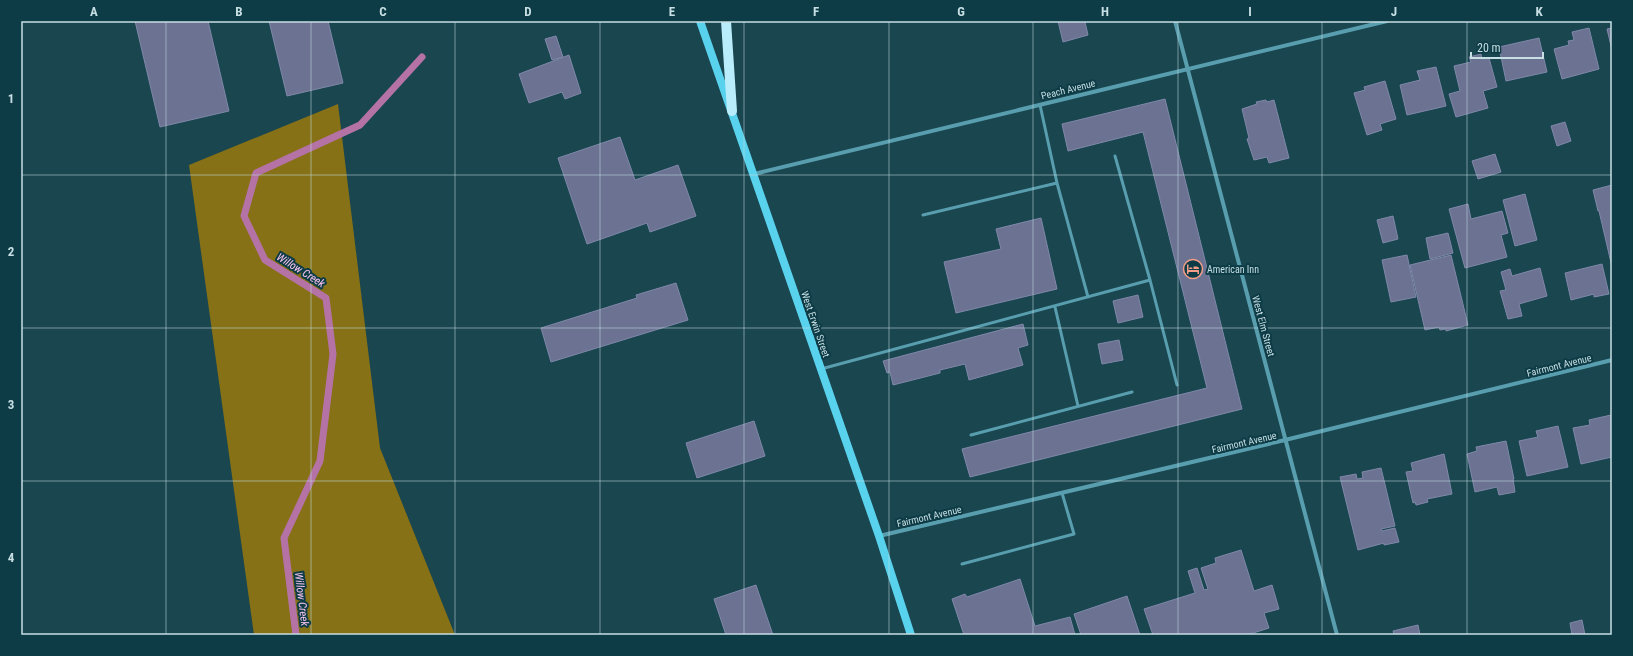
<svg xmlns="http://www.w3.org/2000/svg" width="1633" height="656" font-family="'Roboto Condensed',sans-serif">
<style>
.forest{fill:#867116}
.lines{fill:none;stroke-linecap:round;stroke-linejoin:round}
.stream{stroke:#b472a5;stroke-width:7}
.building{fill:#6b7292;stroke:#8088a9}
.lane{stroke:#589eae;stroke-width:3}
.street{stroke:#589eae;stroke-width:4}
.secondary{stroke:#59d2ed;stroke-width:8}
.primary{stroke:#b9edfb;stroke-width:10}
.grid{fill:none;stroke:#c7dee4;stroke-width:1;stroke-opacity:0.55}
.labels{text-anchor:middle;stroke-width:4;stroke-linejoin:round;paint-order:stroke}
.street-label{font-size:10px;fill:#c7dee4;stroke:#0d3c46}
.poi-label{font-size:10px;fill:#c7dee4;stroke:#0d3c46;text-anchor:start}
.water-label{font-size:11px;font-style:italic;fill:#fdc6f0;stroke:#0d3c46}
.neatline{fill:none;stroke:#c7dee4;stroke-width:1.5}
.grid-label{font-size:13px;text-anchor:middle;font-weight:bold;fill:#c7dee4}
</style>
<rect width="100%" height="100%" fill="#1a4650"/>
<!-- forest -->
<path class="forest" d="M338,104L380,448L455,635H254L189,165Z"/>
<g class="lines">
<!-- stream -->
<path class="stream" d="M296,635L284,538L320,461L333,354L326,298L265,260L244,216L256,173L360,125L422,57"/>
</g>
<!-- building -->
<path class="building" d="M135,21H208L229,111L160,127Z
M269,21H328L343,83L287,96Z
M1058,21H1087L1085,22L1088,35L1063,42Z
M1589,28L1599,69L1562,79L1554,49L1569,45L1568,41L1574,40L1572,32Z
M1612,28V50L1607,29Z
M556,36L563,57L552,60L545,39Z
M1539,38L1547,72L1506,81L1499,47Z
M1481,54L1482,59L1489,58L1497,87L1483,91L1488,108L1456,117L1449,94L1460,91L1454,66L1471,62L1469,57Z
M569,55L581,93L565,99L562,92L529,103L519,74Z
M1436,67L1446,106L1407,115L1400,85L1420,80L1417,71Z
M1385,81L1396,119L1380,124L1382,130L1367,135L1354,93L1365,90L1364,87Z
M1165,99L1242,409L970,477L962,449L1207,388L1143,132L1068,151L1062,124Z
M1266,100L1267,102L1274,100L1289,158L1269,163L1267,157L1254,160L1247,139L1249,138L1242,109L1257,104L1256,102Z
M1565,122L1571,141L1557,146L1551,126Z
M620,137L635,180L678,165L696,216L650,232L647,223L587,244L558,158Z
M1495,154L1501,172L1478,179L1472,161Z
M1612,185V267L1599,211H1598L1593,190Z
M1525,194L1537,240L1515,246L1503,200Z
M1468,204L1471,219L1502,211L1508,233L1501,235L1507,257L1465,268L1449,209Z
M1393,216L1398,239L1383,243L1377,220Z
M1041,218L1057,289L956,313L944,262L1001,249L996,229Z
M1448,233L1453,253L1430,259L1426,238Z
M1407,255L1416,297L1391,302L1382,260Z
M1451,255L1468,325L1446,331V329L1440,330L1439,327L1425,330L1410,265Z
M1602,264L1609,294L1594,297V294L1571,300L1565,273Z
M1540,268L1547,296L1519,304L1522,316L1508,319L1500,291L1506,290L1501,272L1510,269L1512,276Z
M676,283L688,320L551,362L541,328L637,298L636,295Z
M1138,295L1143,317L1118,323L1113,301Z
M1023,324L1028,345L1018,348L1023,365L969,380L965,364L940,370V373L893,385L890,372L887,373L883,361Z
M1119,340L1123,360L1102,364L1098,344Z
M1611,415L1612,457L1581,464L1573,428L1590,425L1589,420Z
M754,421L765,456L697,478L686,443Z
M1558,426L1568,467L1527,476L1519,441L1538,437L1536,431Z
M1506,441L1514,479H1513L1515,492L1499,495L1497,487L1475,492L1467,454L1477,451L1476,447Z
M1444,454L1452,494L1427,499L1428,502L1416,505L1415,502L1413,503L1406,472L1413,471L1411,463Z
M1381,468L1395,526L1381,529L1382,531L1395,528L1399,542L1384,545V543L1358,550L1340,477L1356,474L1357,479L1363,478L1362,472Z
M1241,550L1254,591L1272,585L1279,609L1264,613L1269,628L1247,635H1153L1144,609L1195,593L1188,571L1197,568L1204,590L1208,589L1201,568L1216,563L1215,558Z
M1020,579L1035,626L1070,617L1075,635H964L952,599L965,594L967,597Z
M756,585L773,635H726L714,599Z
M1127,596L1140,635H1081L1074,614Z
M1582,620L1585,635H1572L1570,623Z
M1418,625L1420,635H1394L1393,631Z"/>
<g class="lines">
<!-- lane -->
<path class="lane" d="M1040,105L1057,183
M1115,156L1150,280L1177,385
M923,215L1057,183L1088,297
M1055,307L1078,406
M821,369L1150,280
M971,435L1132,392
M962,564L1074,534L1062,493"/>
<!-- street -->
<path class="street" d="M1175,21L1337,635
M754,174L1387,21
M879,536L1285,440L1612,360"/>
<!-- secondary -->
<path class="secondary" d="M700,21L879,536L911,635"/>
<!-- primary -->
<path class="primary" d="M726,21L732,111"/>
</g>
<!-- grid -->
<path class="grid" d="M166,21V635M311,21V635M455,21V635M600,21V635M744,21V635M889,21V635M1033,21V635M1178,21V635M1322,21V635M1467,21V635M21,175H1612M21,328H1612M21,481H1612"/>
<!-- icons -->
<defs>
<symbol id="hotel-ring" viewBox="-11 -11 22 22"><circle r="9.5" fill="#0d3c46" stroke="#f49e88" stroke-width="1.5"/><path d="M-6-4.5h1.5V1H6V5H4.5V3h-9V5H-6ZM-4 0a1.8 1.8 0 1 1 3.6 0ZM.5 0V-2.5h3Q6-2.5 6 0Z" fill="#f49e88"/></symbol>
</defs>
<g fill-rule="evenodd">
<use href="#hotel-ring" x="1182" y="258" width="22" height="22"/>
</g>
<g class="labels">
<!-- street labels -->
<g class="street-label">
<text transform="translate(1068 89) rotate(-14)" y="4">Peach Avenue</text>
<text transform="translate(816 324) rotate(71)" y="4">West Erwin Street</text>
<text transform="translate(1264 326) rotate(75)" y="4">West Elm Street</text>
<text transform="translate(1559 365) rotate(-14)" y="4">Fairmont Avenue</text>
<text transform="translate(1244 442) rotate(-13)" y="4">Fairmont Avenue</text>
<text transform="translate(929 516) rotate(-13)" y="4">Fairmont Avenue</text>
</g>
<!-- poi labels -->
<g class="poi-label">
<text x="1207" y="273">American Inn</text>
</g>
<!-- water labels -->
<g class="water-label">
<text transform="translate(301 270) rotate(32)" y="4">Willow Creek</text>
<text transform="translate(302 599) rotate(83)" y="4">Willow Creek</text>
</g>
</g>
<!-- border -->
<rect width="1633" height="656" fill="none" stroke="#0d3c46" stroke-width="44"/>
<!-- scale -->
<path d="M1471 52v6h72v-6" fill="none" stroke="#c7dee4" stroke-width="2"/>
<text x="1477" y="52" font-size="12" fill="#c7dee4" stroke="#0d3c46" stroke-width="3" paint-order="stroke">20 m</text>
<rect x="22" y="22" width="1589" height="612" class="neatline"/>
<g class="grid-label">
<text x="94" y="16">A</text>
<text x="239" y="16">B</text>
<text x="383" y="16">C</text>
<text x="528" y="16">D</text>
<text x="672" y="16">E</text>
<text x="816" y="16">F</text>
<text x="961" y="16">G</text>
<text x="1105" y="16">H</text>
<text x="1250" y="16">I</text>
<text x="1394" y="16">J</text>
<text x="1539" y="16">K</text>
<text x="11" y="103">1</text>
<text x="11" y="256">2</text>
<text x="11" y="409">3</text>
<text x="11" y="562">4</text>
</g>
</svg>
